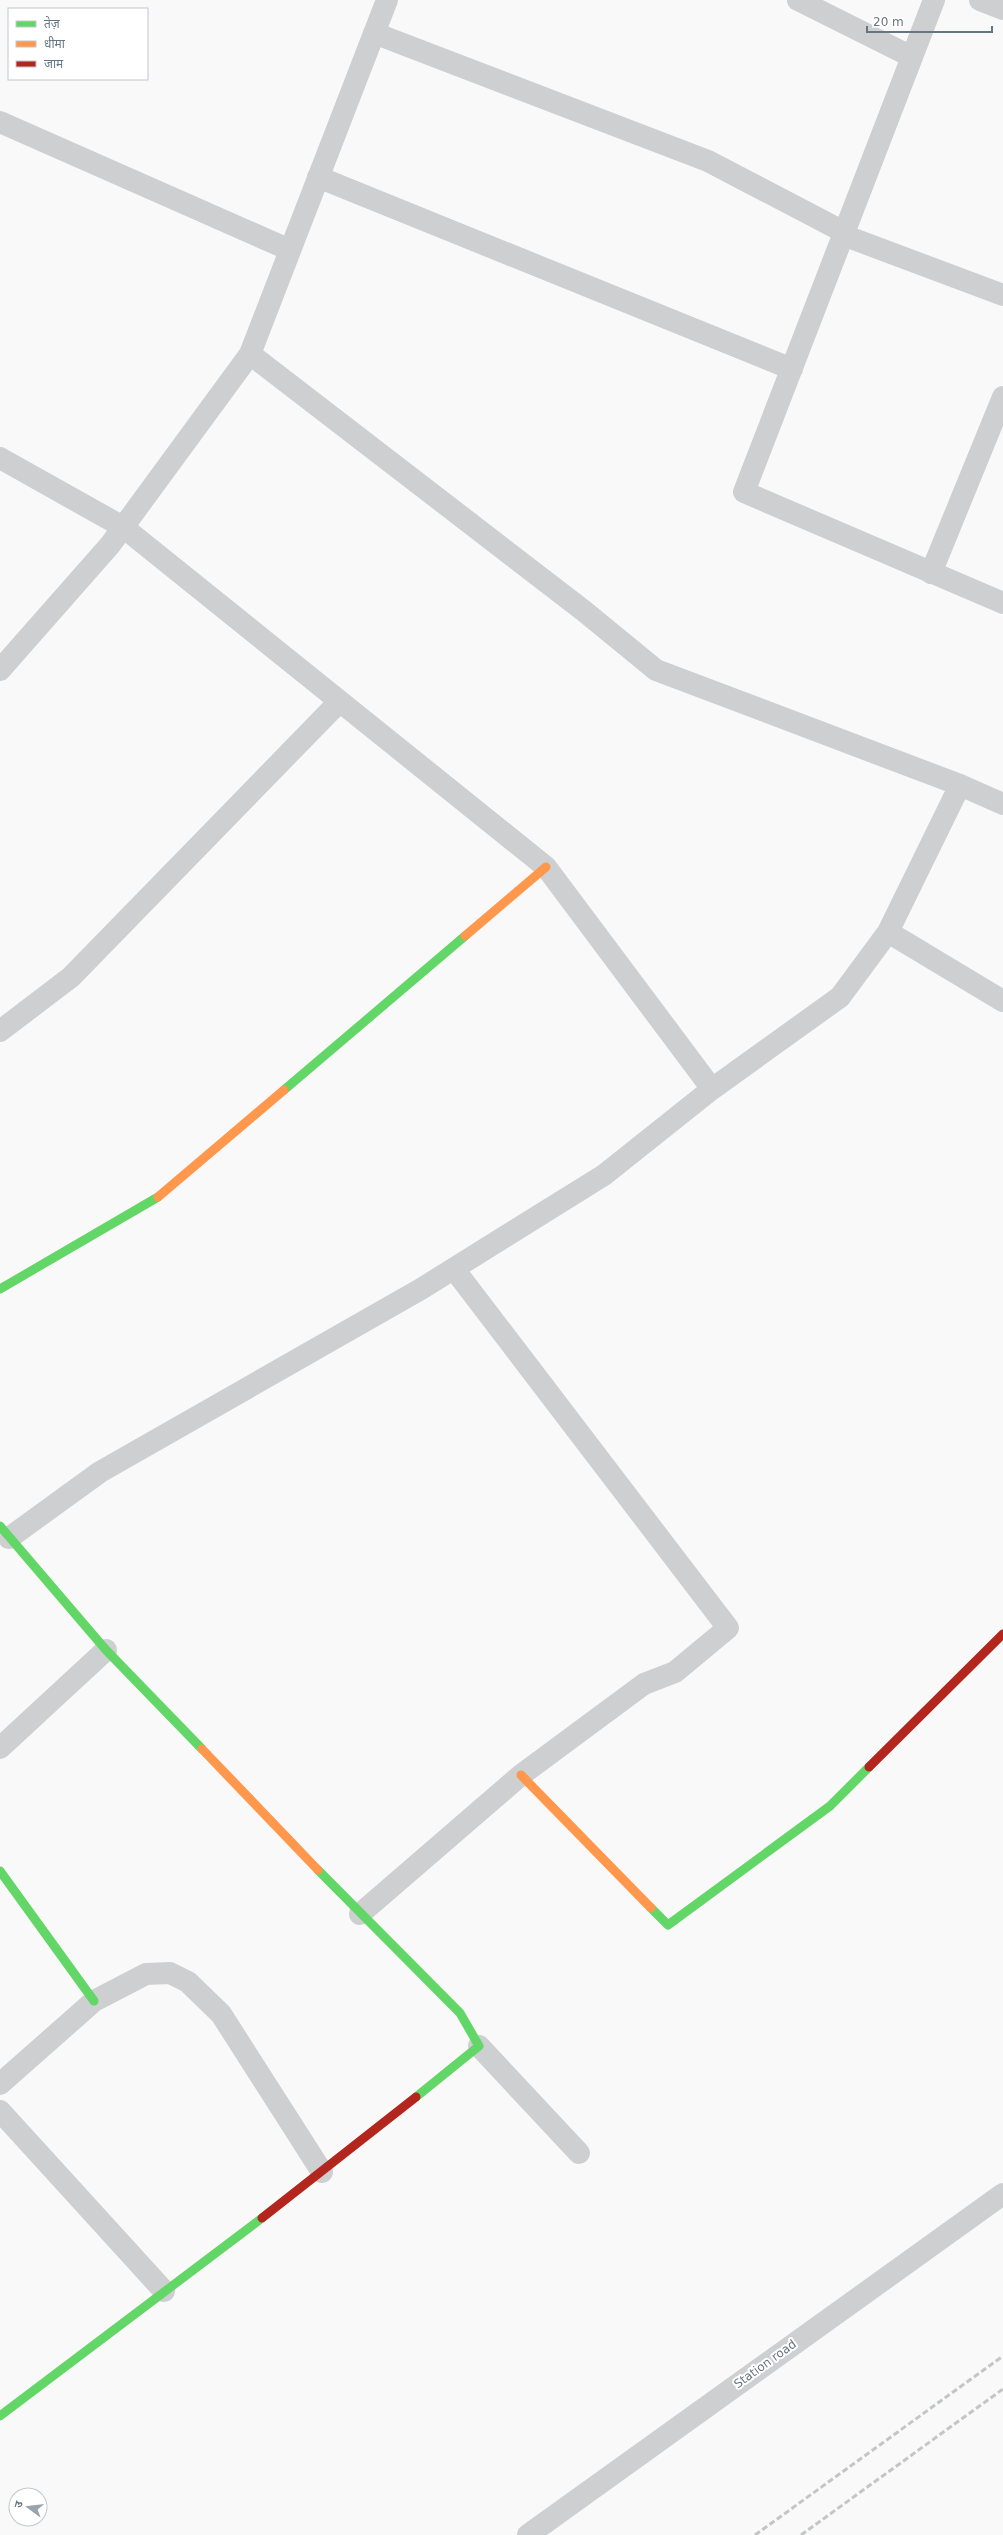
<svg xmlns="http://www.w3.org/2000/svg" width="1003" height="2535" font-family="'DejaVu Sans','Noto Sans Devanagari',sans-serif">
<style>
.lines{fill:none;stroke-linecap:round;stroke-linejoin:round}
.lane{stroke:#cecfd0;stroke-width:22}
.street{stroke:#cecfd0;stroke-width:22}
.fast{stroke:#63d668;stroke-width:9}
.slow{stroke:#ff974d;stroke-width:9}
.jam{stroke:#b3261e;stroke-width:9}
.rail{stroke:#c3c5c6;stroke-width:3;stroke-dasharray:6 3;stroke-linecap:butt}
.labels{text-anchor:middle;stroke-width:4;stroke-linejoin:round;paint-order:stroke}
.street-label{font-size:12px;fill:#657683;stroke:#fff}
</style>
<rect width="100%" height="100%" fill="#f9f9f9"/>
<g class="lines">
<!-- lane -->
<path class="lane" d="M798,0L912,57
M934,0L744,492L1003,603
M980,0L1003,9
M374,33L708,161L842,231L843,235L1003,295
M0,122L290,250
M318,177L792,369
M250,354L584,611L656,670L960,785L1003,804
M0,458L123,527L546,867L712,1089
M931,573L1003,397
M0,670L110,545L250,354L387,0
M888,932L1003,1001
M0,1031L71,977L339,702
M9,1538L100,1472L421,1289L604,1175L712,1089L840,997L888,932L960,785
M360,1914L521,1775L644,1684L675,1672L728,1628L454,1269
M528,2535L1003,2194"/>
<!-- street -->
<path class="street" d="M0,1748L106,1650
M479,2046L579,2153
M0,2084L94,2001L146,1974L170,1973L188,1982L221,2014L322,2172
M0,2111L164,2291"/>
<!-- fast -->
<path class="fast" d="M284,1090L465,936
M0,1289L158,1197
M0,1526L106,1650L202,1749
M318,1870L460,2013L479,2046L416,2097
M0,1871L94,2001
M651,1908L668,1925L830,1806L869,1767
M0,2416L262,2218"/>
<!-- slow -->
<path class="slow" d="M465,936L546,867
M158,1197L284,1090
M202,1749L318,1870
M521,1775L651,1908"/>
<!-- jam -->
<path class="jam" d="M869,1767L1003,1634
M262,2218L416,2097"/>
<!-- rail -->
<path class="rail" d="M755,2535L1003,2356
M801,2535L1003,2389"/>
</g>
<g class="labels">
<!-- street labels -->
<g class="street-label">
<text transform="translate(765 2364) rotate(-36)" y="4">Station road</text>
</g>
</g>
<!-- legend -->
<rect x="8" y="8" width="140" height="72" fill="#ffffff" stroke="#c1c8cd"/>
<rect x="16" y="21" width="20" height="6" fill="#63d668" stroke="#c1c8cd"/>
<text x="44" y="28" font-size="12" fill="#657683">तेज़</text>
<rect x="16" y="41" width="20" height="6" fill="#ff974d" stroke="#c1c8cd"/>
<text x="44" y="48" font-size="12" fill="#657683">धीमा</text>
<rect x="16" y="61" width="20" height="6" fill="#b3261e" stroke="#c1c8cd"/>
<text x="44" y="68" font-size="12" fill="#657683">जाम</text>
<!-- north arrow -->
<g transform="translate(28 2507) rotate(285)"><circle r="19" fill="#ffffff" stroke="#c1c8cd"/>
<path d="M0-3L7 15L0 10L-7 15Z" fill="#99a4ac"/>
<text y="-6" font-size="11" font-weight="bold" text-anchor="middle" fill="#657683">उ</text>
</g>
<!-- scale -->
<path d="M867 26v6h125v-6" fill="none" stroke="#657683" stroke-width="2"/>
<text x="873" y="26" font-size="12" fill="#657683" stroke="#ffffff" stroke-width="3" paint-order="stroke">20 m</text>
</svg>
